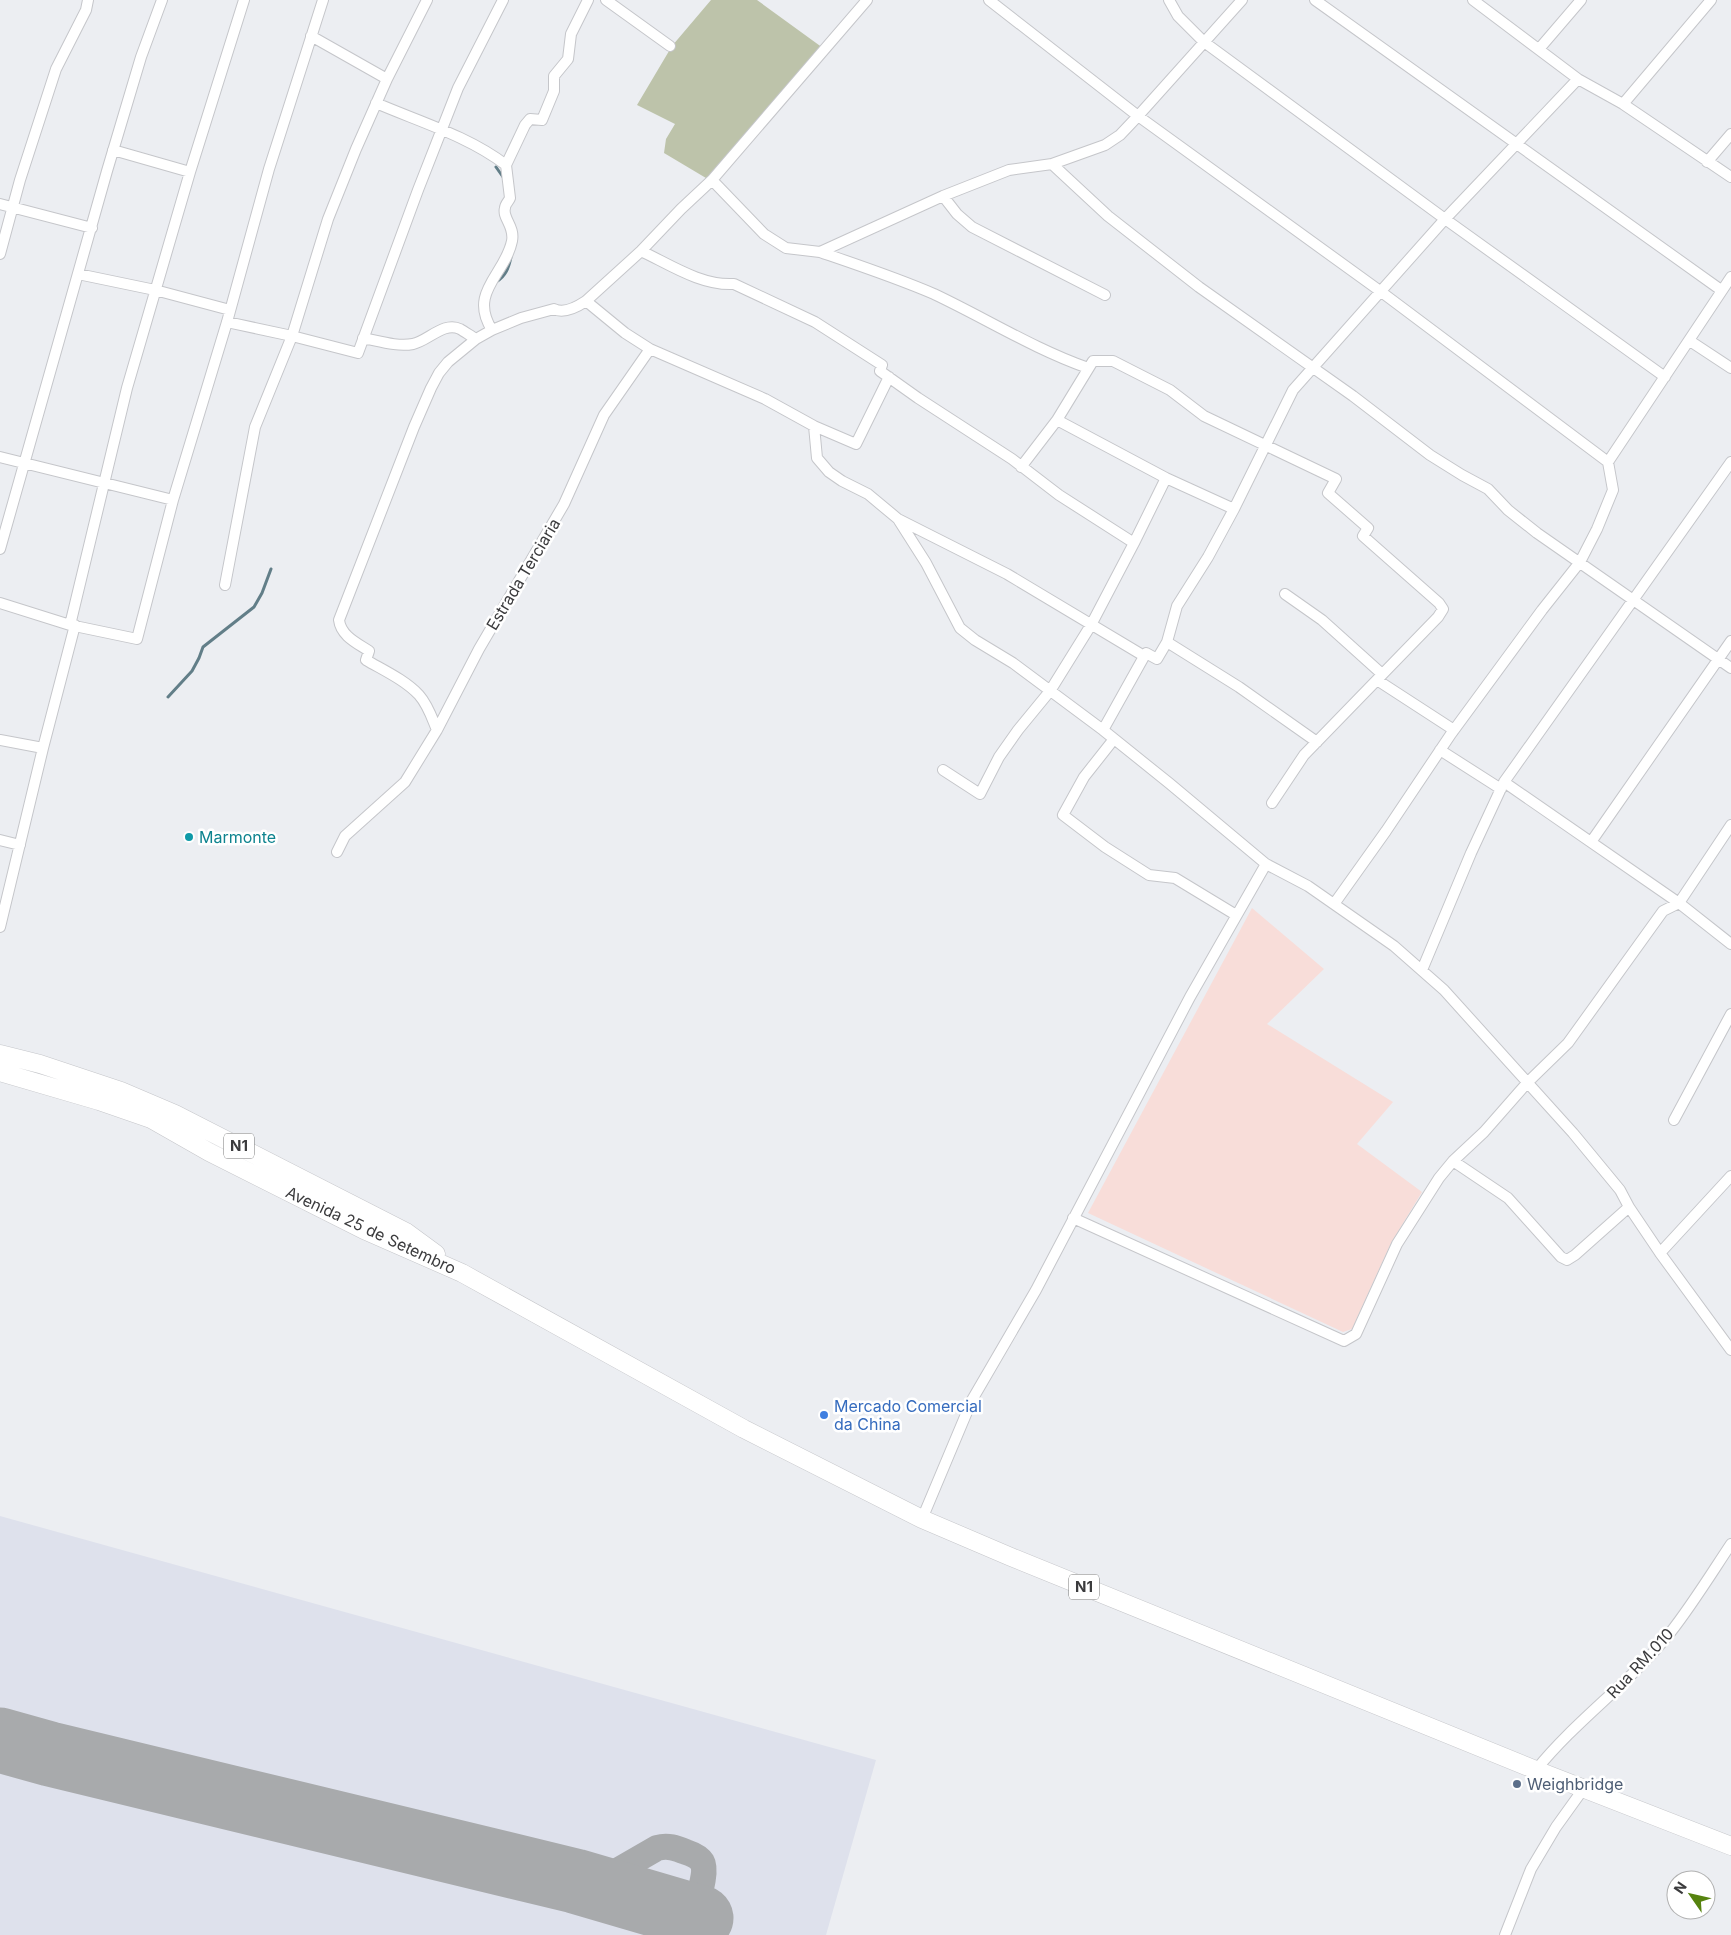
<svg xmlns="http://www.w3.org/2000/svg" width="1731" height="1935" font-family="Inter,sans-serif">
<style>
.built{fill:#dee1ec}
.education{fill:#f8ddd9}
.green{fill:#bdc3aa}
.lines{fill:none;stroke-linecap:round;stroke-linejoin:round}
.stream{stroke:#627e88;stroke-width:3}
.taxiway{stroke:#a8aaac;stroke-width:26}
.runway{stroke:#a8aaac;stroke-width:65}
.street-casing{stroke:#c5c6ca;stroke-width:12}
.highway-casing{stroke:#c5c6ca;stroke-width:19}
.street{stroke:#fff;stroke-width:10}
.highway{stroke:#fff;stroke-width:18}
.culture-dot{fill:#0f9aa8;stroke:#fff;stroke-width:2}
.shop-dot{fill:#3f7fe0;stroke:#fff;stroke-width:2}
.service-dot{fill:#5c6f8a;stroke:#fff;stroke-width:2}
.labels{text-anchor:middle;stroke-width:5;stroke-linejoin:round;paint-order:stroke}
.shield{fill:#fff;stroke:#767677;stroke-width:1}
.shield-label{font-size:15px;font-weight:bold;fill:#3b3b3d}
.street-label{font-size:16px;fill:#3b3b3d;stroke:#fff}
.culture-label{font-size:16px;fill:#0d838f;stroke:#fff;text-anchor:start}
.shop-label{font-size:16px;fill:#366cbe;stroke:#fff;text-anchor:start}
.service-label{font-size:16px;fill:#4e5e75;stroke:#fff;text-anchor:start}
</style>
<rect width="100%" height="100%" fill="#eceef2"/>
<!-- built -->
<path class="built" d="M0,1516L876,1760L826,1935H0Z"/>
<!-- education -->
<path class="education" d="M1252,908L1324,969L1267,1024L1393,1102L1357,1144L1422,1192L1391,1243L1352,1329L1343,1332L1088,1213Z"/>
<!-- green -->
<path class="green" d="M711,0H757L823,48L711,181L664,153L666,139L675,124L637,105L672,46Z"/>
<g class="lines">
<!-- stream -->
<path class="stream" d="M496,167L503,177
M496,282C506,276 509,267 511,257
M168,697L192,671L199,658L203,647L254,607L262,593L271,569"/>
<!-- taxiway -->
<path class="taxiway" d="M575,1881H596L605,1878L657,1848C668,1845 676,1848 686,1852C692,1854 699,1857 702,1862C708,1872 696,1904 694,1915"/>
<!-- runway -->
<path class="runway" d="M0,1740L50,1754L575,1881L701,1918"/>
<defs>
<path id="street" d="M606,0L670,46
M989,0L1138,116L1380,291L1608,462L1613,490L1597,529L1580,562L1542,610L1451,734L1386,831L1334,904
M1169,0L1178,16L1204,42L1445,219L1665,377
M1315,0L1721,290
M1473,0L1578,79L1623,104L1731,177
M311,36L387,79
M1539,49L1581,0
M376,103C420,122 468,136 506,165L525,125L530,119L542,120L554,91V76L568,59L571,34L588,0
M1623,104L1711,0
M113,150L190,172
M1707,162L1731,134
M1052,164L1108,216L1199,287L1353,396L1430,455L1462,475L1488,489L1508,510L1537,533L1731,668
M712,180L764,234L786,248L820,252L943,196L1009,170L1052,164L1105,145L1120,135L1138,116L1242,0
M943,196L957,214L972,227L1105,295
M0,204L92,228
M641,251C669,264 701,286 734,284L815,322L882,365L880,371L918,398L1012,459L1059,495L1134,543
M820,252C858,265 897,278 934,294C985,318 1034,349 1088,368
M0,254L20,180L56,69L86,10L88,0
M78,274L155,290L230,310
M227,322L292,336L358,353L418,190L458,88L503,0
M492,330C468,292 505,275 512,241C515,226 502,218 505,208C505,204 509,201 510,198L506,165
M363,338C379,341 397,347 413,344C428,341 444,321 460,329C465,332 471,336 476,339
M1690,341L1731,368
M650,349L765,399L814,426L856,444L889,377
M1057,420L1166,478L1234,509
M814,426L817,458L829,472L842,481L868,494L898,519L926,563L960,628L975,640L1013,663L1103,730L1169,783L1266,864L1308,886L1394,946L1444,990L1573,1133L1620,1190L1629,1207L1660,1253L1731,1350
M0,457L173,500
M1608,462L1731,277
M1021,467L1057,420L1093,361H1113L1170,390L1204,416L1336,479L1328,493L1368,528L1363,536L1439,603L1443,609L1438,617L1304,755L1272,803
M898,519L1007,574L1144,656
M0,549L107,171L141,57L162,0
M225,585L255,427L292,336L328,219L356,149L387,79L427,0
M1285,594L1322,620L1382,674
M0,603L70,625L137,639L173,500L227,322L269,169L323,0
M70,625L127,388L190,172L244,0
M1377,680L1454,730
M437,730C432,718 428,705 419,695C405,680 383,670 366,660L369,651C357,643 341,636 339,620L414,427L431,388L439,373L448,362L476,339L492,330L521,318L554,309C564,314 577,307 586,301L641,251L681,209L712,180L867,0
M1103,730L1146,653L1157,659L1167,642
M1114,739L1084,777L1063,815L1105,847L1149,875L1175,878L1236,915
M0,740L43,748
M1317,742L1239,687L1167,642L1177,606L1208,557L1234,509L1293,390L1445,219L1578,79
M1440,750L1501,789
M943,770L980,794L999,757L1018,730L1050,691L1091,625L1134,543L1166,478
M1504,782L1679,903L1731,944
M0,840L20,845
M1591,842L1731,641
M337,852L345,836L405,782L437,730L479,649L564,504L604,415L650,349L625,333L586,301
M0,927L43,748L75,625
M1422,970L1471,853L1504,782L1731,462
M1674,1120L1731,1014
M1453,1161L1508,1198L1561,1257L1567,1260L1575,1255L1629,1207
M1073,1218L1344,1341L1356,1334L1397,1244L1439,1178L1453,1161L1484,1132L1527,1083L1568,1043L1663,911L1679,903L1731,825
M1660,1253L1731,1176
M922,1519L972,1400L1036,1290L1190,997L1266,864
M1536,1770C1576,1720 1630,1683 1670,1633C1692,1605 1711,1574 1731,1544
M1505,1935L1531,1869L1556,1827L1584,1788"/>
<path id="highway" d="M0,1054L40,1064L121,1091L175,1114L406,1232L436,1254
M0,1072L99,1101L151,1119L209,1152L364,1230L462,1273L744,1429L922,1519L1011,1557L1536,1770L1731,1846"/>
</defs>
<!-- street casing -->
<use href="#street" class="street-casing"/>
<!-- highway casing -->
<use href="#highway" class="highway-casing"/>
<!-- street -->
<use href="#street" class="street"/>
<!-- highway -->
<use href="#highway" class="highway"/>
</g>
<!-- markers -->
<circle class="culture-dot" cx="189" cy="837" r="5"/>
<circle class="shop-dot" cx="824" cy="1415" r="5"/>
<circle class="service-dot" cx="1517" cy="1784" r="5"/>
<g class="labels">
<!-- shield labels -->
<g class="shield">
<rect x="224" y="1133.5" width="30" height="25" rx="4"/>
<rect x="1069" y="1574.5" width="30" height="25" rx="4"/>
</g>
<g class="shield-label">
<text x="239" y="1151">N1</text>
<text x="1084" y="1592">N1</text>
</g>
<!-- street labels -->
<g class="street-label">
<text transform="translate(523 574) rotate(-59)" y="6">Estrada Terciaria</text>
<text transform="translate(371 1230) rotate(25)" y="6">Avenida 25 de Setembro</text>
<text transform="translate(1640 1663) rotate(-47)" y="6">Rua RM.010</text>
</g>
<!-- culture labels -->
<g class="culture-label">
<text x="199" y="843">Marmonte</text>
</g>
<!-- shop labels -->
<g class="shop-label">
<text x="834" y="1412">Mercado Comercial<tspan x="834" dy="18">da China</tspan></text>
</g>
<!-- service labels -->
<g class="service-label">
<text x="1527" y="1790">Weighbridge</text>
</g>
</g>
<!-- north arrow -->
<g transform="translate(1691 1895) rotate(304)"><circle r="24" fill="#ffffff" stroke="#b1b1b1"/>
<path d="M0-4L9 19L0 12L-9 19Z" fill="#56830f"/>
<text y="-8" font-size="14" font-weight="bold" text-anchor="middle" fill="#3b3b3d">N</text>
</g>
</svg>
